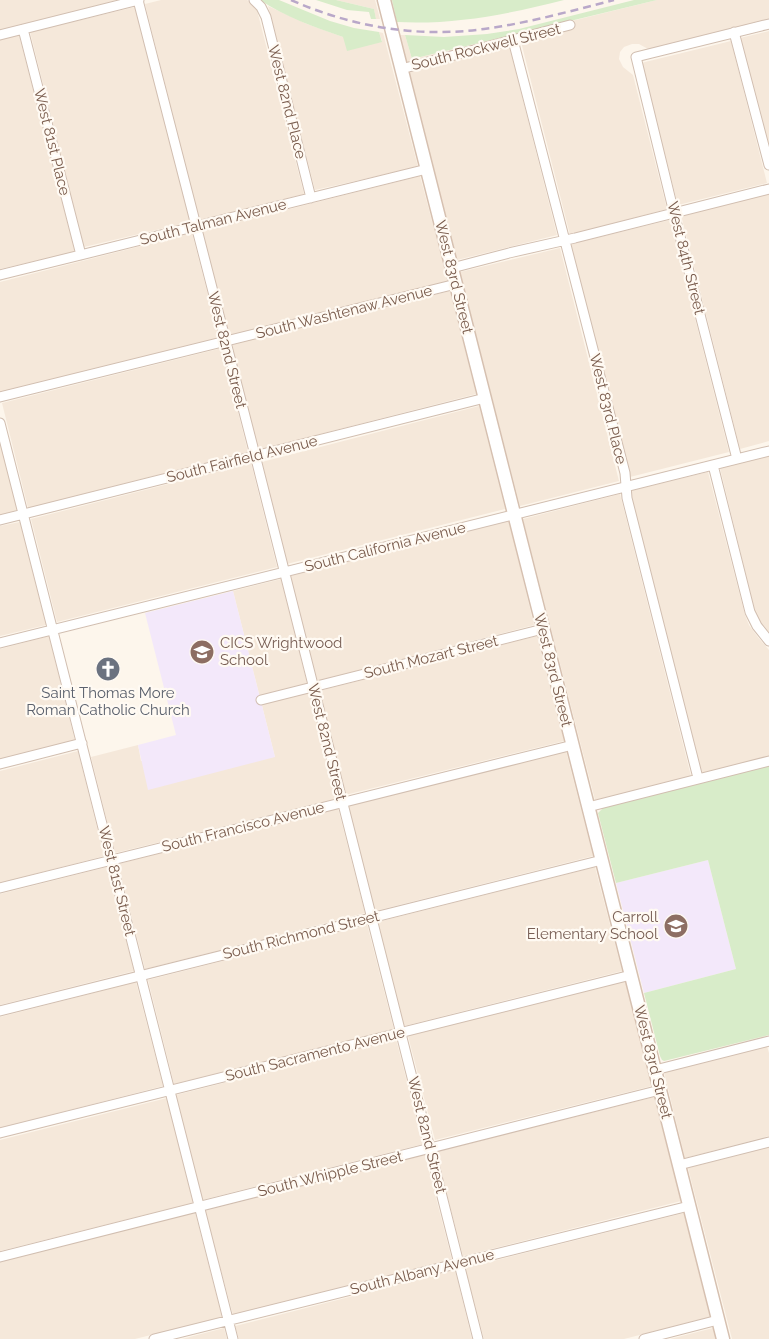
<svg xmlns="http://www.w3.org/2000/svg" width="769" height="1339" font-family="Raleway,sans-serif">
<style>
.residential{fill:#f5e8da}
.education{fill:#f3e8fa}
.green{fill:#d8ecc9}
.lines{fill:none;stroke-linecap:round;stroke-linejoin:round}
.street-casing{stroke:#d1beb0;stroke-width:11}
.secondary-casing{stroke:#d6c0b0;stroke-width:15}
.street{stroke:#fff;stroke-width:9}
.secondary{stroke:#fff;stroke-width:12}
.rail{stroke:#b9a8c9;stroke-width:2.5;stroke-dasharray:8 5;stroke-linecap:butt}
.labels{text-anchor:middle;stroke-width:4.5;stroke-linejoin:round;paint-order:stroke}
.street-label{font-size:15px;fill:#7a5c4d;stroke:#fffaf3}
.education-label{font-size:15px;fill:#785e54;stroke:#fffaf3;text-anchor:start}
.worship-label{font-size:15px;fill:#5b616d;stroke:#fffaf3}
</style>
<rect width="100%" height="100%" fill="#fdf6ec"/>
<!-- residential -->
<path class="residential" d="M0,0H118L0,30Z
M161,0H247L253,4L257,10L304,194L199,220L145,4Z
M336,0H375L380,19H376L374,9Z
M657,0H769V19L648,49L639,44H632L624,47L620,52L619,59L623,67L633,75L667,209L570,235L519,34Z
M268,6L307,24L343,37L382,41L379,32L383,33L418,167L315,190Z
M135,7L190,222L84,247L30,32Z
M769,31V150L740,38Z
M19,35L75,252L0,269V40Z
M400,35H405L412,59L507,37L557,235L457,260Z
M731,41L767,183L678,205L641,63Z
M420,176L448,281L228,336L202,231Z
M769,194V441L740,449L681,215Z
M670,220L729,452L630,477L571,244Z
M192,233L219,338L0,392V282Z
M560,248L619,481L520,506L460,272Z
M450,291L476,394L258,450L230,345Z
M222,348L248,452L28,508L2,403Z
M479,406L505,509L287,564L262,462Z
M0,443L18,510L0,515Z
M769,456V634L764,628L755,612L720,468Z
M251,463L277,567L57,622L31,519Z
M708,472L745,615L749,625L757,636L769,650V756L702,773L629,491Z
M620,494L691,776L595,800L523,519Z
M509,521L534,625L317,681L290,576Z
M20,522L46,625L0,636V526Z
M281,579L336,799L115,853L91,757L138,745L141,761L275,757L233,591Z
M49,636L75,741L0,760V649Z
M537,636L564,741L345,795L319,691Z
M78,751L104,856L0,883V771Z
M566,751L593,856L375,911L348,806Z
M338,808L365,913L145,969L118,864Z
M107,867L134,971L0,1005V894Z
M595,867L622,971L404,1026L378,922Z
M367,924L394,1030L174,1084L148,980Z
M626,981L652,1086L435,1140L408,1036Z
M136,982L163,1086L0,1128V1017Z
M396,1039L423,1144L202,1200L176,1095Z
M767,1046L769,1053V1136L685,1158L664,1072Z
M654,1097L681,1201L463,1256L436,1152Z
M167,1098L193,1203L0,1251V1140Z
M769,1147V1339H732L688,1168Z
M425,1155L452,1260L233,1315L205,1211Z
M195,1212L222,1317L135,1339H0V1262Z
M684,1213L710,1317L624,1339H484L465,1268Z
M455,1270L472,1339H239L235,1326Z
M224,1328L227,1339H182Z
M713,1328L716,1339H670Z"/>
<!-- education -->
<path class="education" d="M233,591L275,757L148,790L138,745L176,735L145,613Z
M708,860L736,969L644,993L616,883Z"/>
<!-- green -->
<path class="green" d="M260,0H279L330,21L354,28L379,32L382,42L347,51L343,37C315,27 285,17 260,0Z
M316,0H336L374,9L376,19H371L369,12L347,10Z
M392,0H564C509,14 454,25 397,22Z
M634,0H657L412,59L405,35L444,37L487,34L519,29Z
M769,766V1035L664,1061L662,1060L660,1056L644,993L736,969L708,860L616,883L598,813L603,808Z"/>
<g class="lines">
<defs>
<path id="street" d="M138,0L255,455L478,1339
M254,0L261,7L266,17L311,198
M23,29L81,255
M734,32L769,165
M0,35L139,0
M513,40L625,473L627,498L698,778
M401,69L570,25
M452,268L509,253L575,238L769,189
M0,275L427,169
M0,397L456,284
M0,423L233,1339
M737,459L674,213L636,57L769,24
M713,465L750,612L757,626L769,641
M0,520L485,398
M0,643L769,451
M261,700L543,629
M0,764L82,743
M588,807L769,761
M0,888L573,745
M0,1011L602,860
M655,1070L769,1041
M0,1133L631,975
M679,1165L769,1142
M0,1257L660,1090
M154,1339L689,1206
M644,1339L718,1320"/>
<path id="secondary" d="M384,0L723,1339"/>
</defs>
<!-- street casing -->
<use href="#street" class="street-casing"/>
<!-- secondary casing -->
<use href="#secondary" class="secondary-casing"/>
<!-- street -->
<use href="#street" class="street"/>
<!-- secondary -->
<use href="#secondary" class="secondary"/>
<!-- rail -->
<path class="rail" d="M291,0C352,27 418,38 484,29C528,23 571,11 614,0"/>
</g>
<!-- icons -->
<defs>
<symbol id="school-disc" viewBox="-11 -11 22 22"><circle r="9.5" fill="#8d6e63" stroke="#fffaf3"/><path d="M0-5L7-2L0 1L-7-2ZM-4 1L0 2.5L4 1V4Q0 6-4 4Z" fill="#fff"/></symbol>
<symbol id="church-disc" viewBox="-11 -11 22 22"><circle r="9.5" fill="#6b7280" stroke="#fffaf3"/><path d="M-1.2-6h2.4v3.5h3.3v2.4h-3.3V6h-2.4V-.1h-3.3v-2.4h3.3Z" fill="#fff"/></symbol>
</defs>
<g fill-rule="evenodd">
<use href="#school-disc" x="188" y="638" width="28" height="28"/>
<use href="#church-disc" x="94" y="655" width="28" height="28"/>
<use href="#school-disc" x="662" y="912" width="28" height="28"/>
</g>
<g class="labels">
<!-- street labels -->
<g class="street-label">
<text transform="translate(486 47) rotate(-14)" y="5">South Rockwell Street</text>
<text transform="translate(287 102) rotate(76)" y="5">West 82nd Place</text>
<text transform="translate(52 142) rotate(76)" y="5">West 81st Place</text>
<text transform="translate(213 222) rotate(-14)" y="5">South Talman Avenue</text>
<text transform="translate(686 258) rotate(76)" y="5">West 84th Street</text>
<text transform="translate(454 277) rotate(76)" y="5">West 83rd Street</text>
<text transform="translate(344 312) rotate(-14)" y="5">South Washtenaw Avenue</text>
<text transform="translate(227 350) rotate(76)" y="5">West 82nd Street</text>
<text transform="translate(608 409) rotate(76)" y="5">West 83rd Place</text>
<text transform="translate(242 459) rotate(-14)" y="5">South Fairfield Avenue</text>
<text transform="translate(385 547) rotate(-14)" y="5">South California Avenue</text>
<text transform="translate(431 657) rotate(-14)" y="5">South Mozart Street</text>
<text transform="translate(553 670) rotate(76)" y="5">West 83rd Street</text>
<text transform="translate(327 742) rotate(76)" y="5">West 82nd Street</text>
<text transform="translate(243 827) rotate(-14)" y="5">South Francisco Avenue</text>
<text transform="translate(117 881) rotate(76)" y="5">West 81st Street</text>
<text transform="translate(301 935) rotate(-14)" y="5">South Richmond Street</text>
<text transform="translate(315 1054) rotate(-14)" y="5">South Sacramento Avenue</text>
<text transform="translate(653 1062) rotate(76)" y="5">West 83rd Street</text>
<text transform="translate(427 1135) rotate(76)" y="5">West 82nd Street</text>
<text transform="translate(330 1174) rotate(-14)" y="5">South Whipple Street</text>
<text transform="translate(422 1272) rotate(-14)" y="5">South Albany Avenue</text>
</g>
<!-- education labels -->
<g class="education-label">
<text x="220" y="648">CICS Wrightwood<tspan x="220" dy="17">School</tspan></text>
<text x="658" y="922" text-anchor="end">Carroll<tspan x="658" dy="17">Elementary School</tspan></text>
</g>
<!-- worship labels -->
<g class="worship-label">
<text x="108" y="698">Saint Thomas More<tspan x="108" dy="17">Roman Catholic Church</tspan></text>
</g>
</g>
</svg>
